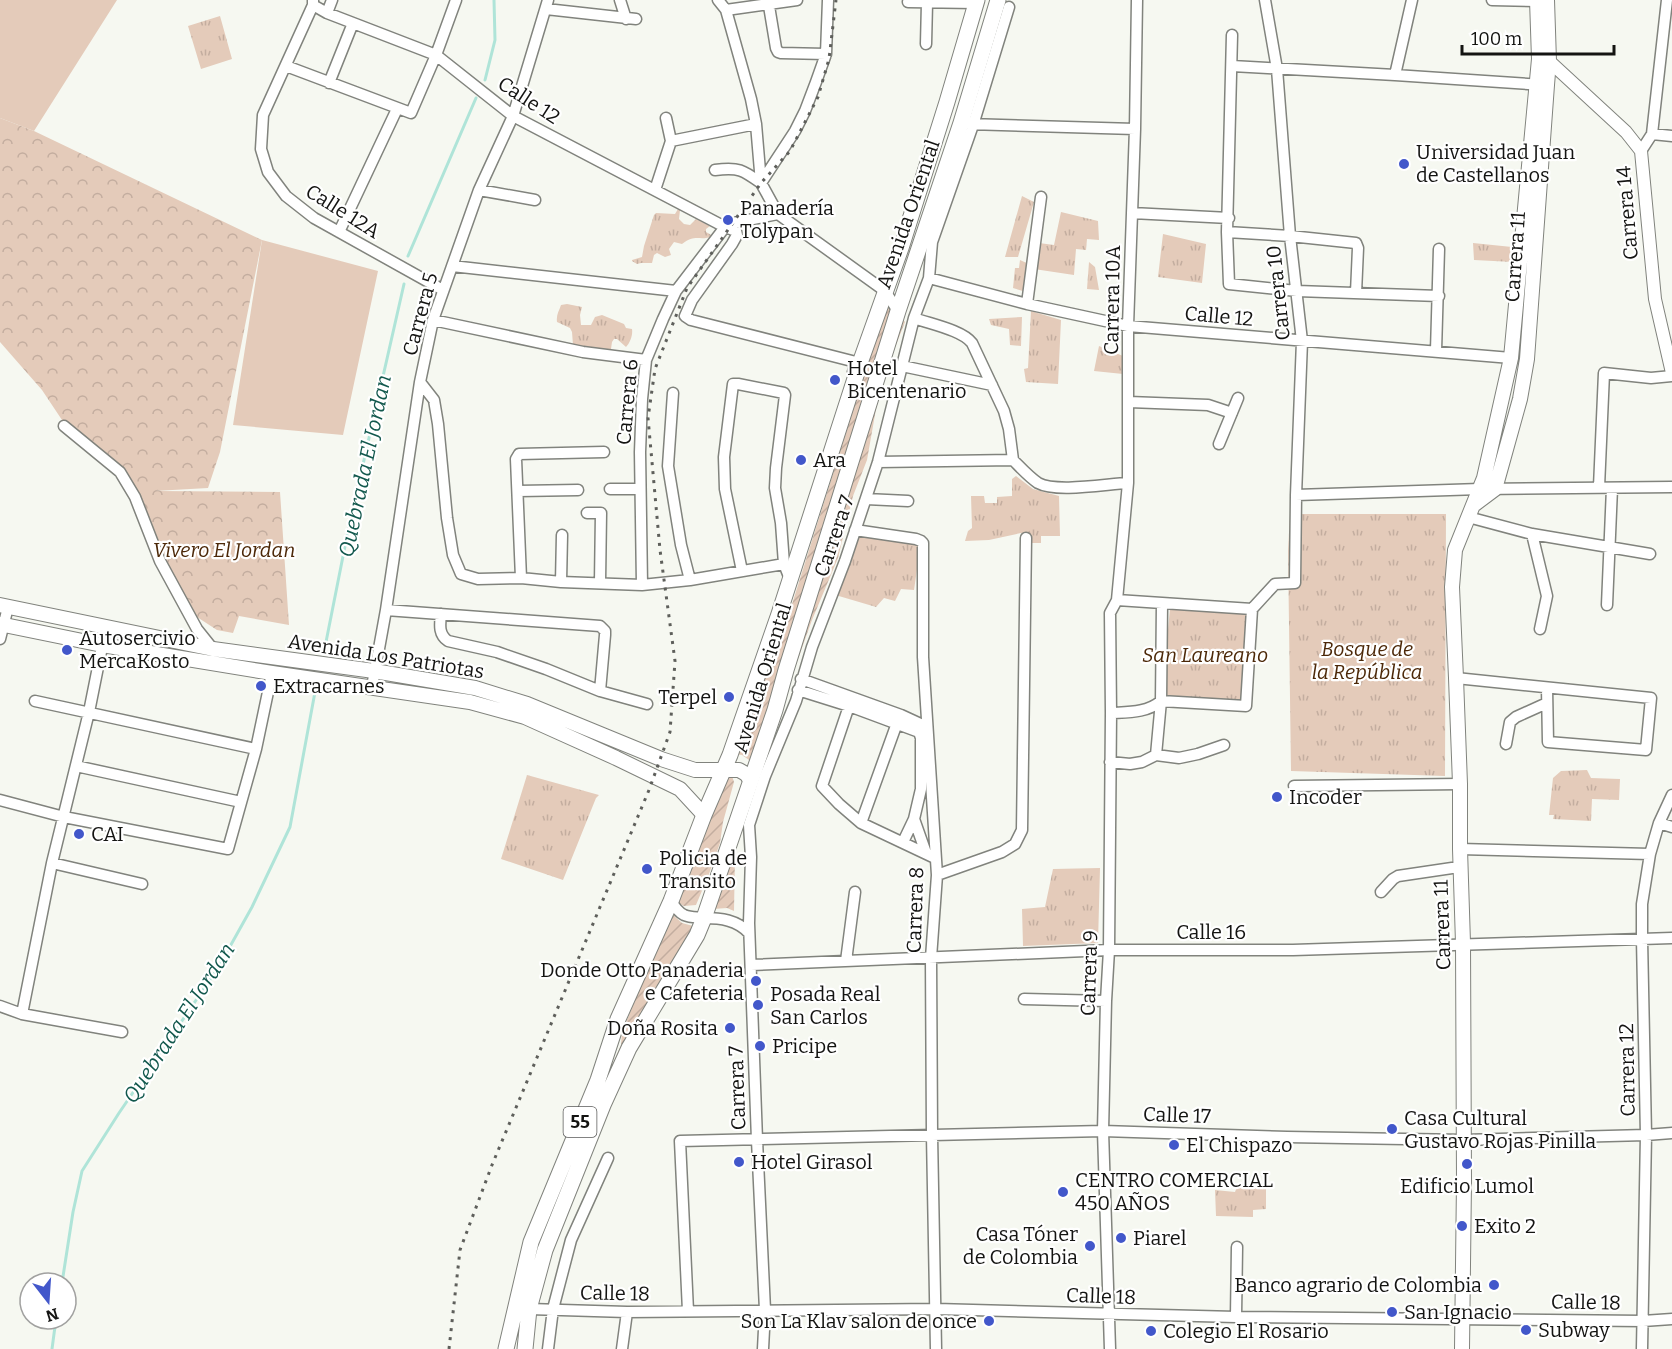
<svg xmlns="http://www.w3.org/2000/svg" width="1672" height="1349" font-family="Bitter,serif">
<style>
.grass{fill:url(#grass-tufts)}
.forest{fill:url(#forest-crowns)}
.garden{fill:url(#garden-furrows)}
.pitch{fill:#e4cbba}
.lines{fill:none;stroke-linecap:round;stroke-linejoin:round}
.stream{stroke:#afe4d8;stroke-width:3}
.minor-casing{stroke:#81837d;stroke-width:13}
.tertiary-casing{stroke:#81837d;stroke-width:14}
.secondary-casing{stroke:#81837d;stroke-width:16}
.primary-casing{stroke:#81837d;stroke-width:17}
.minor{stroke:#fff;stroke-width:10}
.tertiary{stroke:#fff;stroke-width:12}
.secondary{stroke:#fff;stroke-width:14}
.primary{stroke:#fff;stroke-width:15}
.rail{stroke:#5e5f5b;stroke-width:3;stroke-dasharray:3 6;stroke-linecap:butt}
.poi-dot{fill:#4257ca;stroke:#fff;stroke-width:2}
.labels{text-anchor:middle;stroke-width:4.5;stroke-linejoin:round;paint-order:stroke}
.shield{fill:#fff;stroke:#5a5a59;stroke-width:1.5}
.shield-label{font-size:18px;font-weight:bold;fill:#141412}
.street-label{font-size:20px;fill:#141412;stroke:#fff}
.poi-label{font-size:20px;fill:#141412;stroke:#fff;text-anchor:start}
.park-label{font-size:20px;font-style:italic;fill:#4c2808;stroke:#fff}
.water-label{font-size:21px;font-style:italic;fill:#12584d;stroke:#fff}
</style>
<defs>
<pattern id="grass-tufts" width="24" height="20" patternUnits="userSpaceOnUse" patternTransform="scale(1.5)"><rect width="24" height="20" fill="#e4cbba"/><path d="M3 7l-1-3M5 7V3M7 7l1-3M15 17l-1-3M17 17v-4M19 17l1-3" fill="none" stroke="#c3ad9f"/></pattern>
<pattern id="forest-crowns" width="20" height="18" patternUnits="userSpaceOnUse" patternTransform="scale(1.5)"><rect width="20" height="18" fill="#e4cbba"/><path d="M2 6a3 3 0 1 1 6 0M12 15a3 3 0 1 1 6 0" fill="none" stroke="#c3ad9f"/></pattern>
<pattern id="garden-furrows" width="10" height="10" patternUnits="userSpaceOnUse" patternTransform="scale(1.5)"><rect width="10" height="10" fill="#e4cbba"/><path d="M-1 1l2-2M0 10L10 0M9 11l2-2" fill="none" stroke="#c3ad9f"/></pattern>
</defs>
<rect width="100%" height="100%" fill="#f6f8f1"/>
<!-- grass -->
<path class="grass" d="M220,16L232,59L201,69L188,26Z
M1022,196L1034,202L1018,257H1005Z
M678,209L680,210L679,219L684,224L690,225L696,219L710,226L706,229V232L713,236C699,242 697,233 682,244L674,242L669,249L671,255L665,257L657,253L654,255L652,263H641L637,264L632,261V260L642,257L644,246L654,215L656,213L675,214Z
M1061,212L1098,221L1099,240L1087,239L1086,250L1076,249L1074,275L1034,269L1039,243L1054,245Z
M1163,234L1206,244L1202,283L1158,277Z
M1473,243L1512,247L1513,262L1474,260Z
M1020,260L1031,265L1026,292L1013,288L1015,268H1019Z
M1089,262L1095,267L1099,290L1087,289Z
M567,304L582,307L580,315L581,325H591L595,317L602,315L624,324L626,328L632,329C633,335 630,343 626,347L617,339H614L612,342L611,349L601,351L573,345L572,332L570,328L557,322C556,315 559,311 561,305Z
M1031,311L1061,320L1058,384L1026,382L1024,369L1028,368Z
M1022,317L1021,346L1010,345L1009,329L991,325L989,319Z
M1099,346L1123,356V374L1094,371Z
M1016,476L1033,489L1059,496L1060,536H1041V543H1031V536L1021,533L989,540L965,541L968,531L972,528L971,496H984L985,503H997V497L1012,496V479Z
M1290,514H1446L1445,776L1291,771L1288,551Z
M855,532L921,542L914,590L901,589L895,601L884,598L876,607L832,594Z
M1170,609L1248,612L1241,699L1161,701Z
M1587,770L1591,778L1620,779L1619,800L1592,799L1591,821L1553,819L1554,815H1549L1553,778L1561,771Z
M527,775L599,795L596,798L563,880L501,859Z
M1100,868L1098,943L1023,946L1022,909L1045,907L1053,869Z
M1238,1184L1266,1187V1209L1253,1210V1217L1216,1216L1215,1190L1235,1192Z"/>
<!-- forest -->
<path class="forest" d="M0,118L34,131L262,240L220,452L208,488L155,491L280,492L289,625L239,616L233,633L217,630L197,617L160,561L136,492L111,461L70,432L42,390L0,342Z"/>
<!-- garden -->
<path class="garden" d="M887,302L892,304L888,316L889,321L815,557L793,620L756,748L752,758L749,760L742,755L735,754L788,617Z
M902,318L905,322L887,368L876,409L867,460L853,496L838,558L812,620L759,768Z
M732,776L734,782L723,822L720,843L709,874L696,905L684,906L679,903L678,896L724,777Z
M732,854L735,855L734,911L727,908L713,909Z
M670,915H673L682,923L693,926L694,929L609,1078L608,1075L621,1045L622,1032Z"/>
<!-- pitch -->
<path class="pitch" d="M0,0H117L34,131L0,118Z
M262,240L378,271L343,435L233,425Z"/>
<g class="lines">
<!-- stream -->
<path class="stream" d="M485,80L495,40L494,0
M408,256L476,98
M325,647L349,526L404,284
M62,1283L73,1212L82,1171L119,1113L218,968L252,907L290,827L315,692
M52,1349L56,1319"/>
<defs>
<path id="minor" d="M313,0V5L263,115L261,149L268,172L286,196L314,218L443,290
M620,0L626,19
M718,0L726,10L751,99L756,124L761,183L778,214L885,291L898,311
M768,0L776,48L778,52L781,53L826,54
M1492,0L1537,1
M908,2L976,3
M313,5L327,13L353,23L436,55L513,116L725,227L736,231L737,235L732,244L692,300L685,316L691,320L856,362L853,372
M546,9L636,19
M726,10L797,0
M327,13L332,0
M1232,35L1227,232L1229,284L1297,291L1439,296
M926,44L927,3
M286,66L411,113L436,55L456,0
M1232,66L1395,75L1543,85
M1395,75L1412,0
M329,83L353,23
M666,118L671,141
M968,124L1135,129
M1652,134L1672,136
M671,141L756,124
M1641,151L1652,134L1667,0
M715,170C739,167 743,170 761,183L795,131L805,111L816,82L826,54L828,0
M479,190L535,200
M655,190L671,141
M1132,213L1229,218
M339,232L397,109
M1227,232L1290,236L1356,243L1358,248L1356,293
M452,266L676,291
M929,278L1027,304L1128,326L1511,358
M1027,304L1041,197
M914,318C930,324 962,330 972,343L1004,411L1009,429L1013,460
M433,320L583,352L646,360
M1436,351L1439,249
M902,366L992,385
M420,382L434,400L438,424L447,518L453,555L461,574L478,579L521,578L561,582L642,585L690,580L784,564L790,579
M673,393L668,466L681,545L690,580
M1129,402L1208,405L1232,413
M64,426L120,472L135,497L160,561L197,629L213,649V651
M1219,444L1238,398
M878,462L1013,460C1021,468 1029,477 1038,483C1056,493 1106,484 1128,483
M1599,487L1604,373L1651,378L1672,376
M610,489H640
M518,491L578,490
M1296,495L1480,489L1672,487
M866,499L908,501
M587,513H601L600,582
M1468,517L1532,534L1650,554
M855,530L916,539L921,541L923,543V657L937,875L931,958L932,1135L936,1349
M1532,534L1547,596L1540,629
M742,571L725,489L724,457L733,384H738L784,393L785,395L776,468L775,488L781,523L784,564
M521,578L516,459L519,454L604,452
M561,582L562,535
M642,585L640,452L642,399L646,360L663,319L676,291L725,227L733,223L778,214
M1117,600L1252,609L1275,584L1295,583L1296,495L1302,341L1290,236L1277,69L1265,0
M1607,605L1612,488
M386,610L600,626L605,631V635L600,691L647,704
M441,614C440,624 438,634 448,641L497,652L546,669L600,691
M0,639L8,607
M1456,678L1651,698L1646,750L1548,742L1547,688
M801,679L901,715L927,727
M372,687L386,610L420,382L433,320L479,190L513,116L548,0
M798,690L849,706L919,732L921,738V789L914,819L903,842
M35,701L256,749
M849,706L822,786L839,804L861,823L935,858
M1111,713C1128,712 1147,713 1161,701L1246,706L1252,609
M1506,744L1510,722L1516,717L1547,703
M1156,755L1161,701L1162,603
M1110,762L1130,764L1142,762L1156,755L1179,758L1198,754L1224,745
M76,766L241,802
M1294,786L1460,784
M0,800L64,817L228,849L256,749L272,673
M914,819L926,853
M861,823L897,723
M1659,823L1672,827
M1460,849L1650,854
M52,863L142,884
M937,875L1002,852L1015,844L1022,830L1026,538
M1381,892L1393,879L1398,876L1452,868H1460
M671,901C674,906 678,912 684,915C691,918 697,917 704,918C721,918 737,920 749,933
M846,961L855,892
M751,965L1109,950H1293L1672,938
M1024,999L1106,1001
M0,1006L22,1014L122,1032
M22,1014L52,863L89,712L106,627
M529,1309L627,1312L936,1309L1236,1317L1643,1321L1672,1319
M688,1311L680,1141L1103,1131L1287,1137L1464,1140L1646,1135L1672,1133
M1236,1317L1237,1247
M548,1349L553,1309L571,1240L608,1158
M622,1349L627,1312
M763,1349L765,1310L757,1140L749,923L751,857L749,825L765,776L796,701L812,647L845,561L878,462L914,318L929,278L932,242L973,125L1009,7
M1110,1349L1103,1131L1106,1001L1109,950L1111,713L1110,613L1117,600L1128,483V326L1135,129L1137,0
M1642,1349L1646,1135L1642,939V904L1650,854L1659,823L1672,795"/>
<path id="tertiary" d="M1544,60L1549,61L1626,132L1641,151L1655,299L1672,373"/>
<path id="secondary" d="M1475,504L1495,489L1520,399L1527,359L1547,85L1549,61L1547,0
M0,605L213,649L374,671L475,688L527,704L661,759L695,770H739L746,774L751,781
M0,624L102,645L272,673L470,702L525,717L616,758L680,789L704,815
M1462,1349L1464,1181L1463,943L1460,849V784L1456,678L1452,587L1455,550L1484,478L1511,358L1539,59L1537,0"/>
<path id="primary" d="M506,1349L531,1242L598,1080L618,1019L671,901L704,815L730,755L779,614L860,363L901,248L947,102L977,0
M525,1349L529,1309L545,1250L603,1105L629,1048L697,935L704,918L775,710L786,670L898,311L961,123L998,0"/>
</defs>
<!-- minor casing -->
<use href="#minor" class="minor-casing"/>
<!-- tertiary casing -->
<use href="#tertiary" class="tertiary-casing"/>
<!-- secondary casing -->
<use href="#secondary" class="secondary-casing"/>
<!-- primary casing -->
<use href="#primary" class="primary-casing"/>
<!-- minor -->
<use href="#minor" class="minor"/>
<!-- tertiary -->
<use href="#tertiary" class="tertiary"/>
<!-- secondary -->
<use href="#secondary" class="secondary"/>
<!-- primary -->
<use href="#primary" class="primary"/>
<!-- rail -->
<path class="rail" d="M449,1349L460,1250L492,1165L649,790L670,732L675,661L660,550L648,418L655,369L687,288L761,183L790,151L818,97L829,59L836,0"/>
</g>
<!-- markers -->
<g class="poi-dot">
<circle cx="1404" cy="164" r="6"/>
<circle cx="728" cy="220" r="6"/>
<circle cx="835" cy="380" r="6"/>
<circle cx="801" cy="460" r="6"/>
<circle cx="67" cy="650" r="6"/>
<circle cx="261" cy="686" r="6"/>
<circle cx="729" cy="697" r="6"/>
<circle cx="1277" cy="797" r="6"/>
<circle cx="79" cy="834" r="6"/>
<circle cx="647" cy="869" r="6"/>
<circle cx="756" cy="981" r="6"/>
<circle cx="758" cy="1005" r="6"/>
<circle cx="730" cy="1028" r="6"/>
<circle cx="760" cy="1046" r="6"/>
<circle cx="1392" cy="1129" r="6"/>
<circle cx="1174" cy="1145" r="6"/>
<circle cx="739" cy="1162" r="6"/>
<circle cx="1467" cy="1164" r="6"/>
<circle cx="1063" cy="1192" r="6"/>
<circle cx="1462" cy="1226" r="6"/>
<circle cx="1121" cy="1238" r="6"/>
<circle cx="1090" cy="1246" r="6"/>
<circle cx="1494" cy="1285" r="6"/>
<circle cx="1392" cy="1312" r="6"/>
<circle cx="989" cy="1321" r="6"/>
<circle cx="1526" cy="1330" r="6"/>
<circle cx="1151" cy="1331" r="6"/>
</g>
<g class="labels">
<!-- shield labels -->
<rect class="shield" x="563.5" y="1107" width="33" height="30" rx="4.5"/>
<g class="shield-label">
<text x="580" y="1128">55</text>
</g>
<!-- street labels -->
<g class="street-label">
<text transform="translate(529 100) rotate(33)" y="7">Calle 12</text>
<text transform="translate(343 211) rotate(32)" y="7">Calle 12A</text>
<text transform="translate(1627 213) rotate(-95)" y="7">Carrera 14</text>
<text transform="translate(908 214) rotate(-71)" y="7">Avenida Oriental</text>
<text transform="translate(1515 257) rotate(-86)" y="7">Carrera 11</text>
<text transform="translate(1278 293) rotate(-96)" y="7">Carrera 10</text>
<text transform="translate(1112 300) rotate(-89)" y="7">Carrera 10A</text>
<text transform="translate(420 314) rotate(-75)" y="7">Carrera 5</text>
<text transform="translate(1219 316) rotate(5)" y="7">Calle 12</text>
<text transform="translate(627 402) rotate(-85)" y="7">Carrera 6</text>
<text transform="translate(834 536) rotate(-71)" y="7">Carrera 7</text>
<text transform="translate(386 656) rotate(9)" y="7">Avenida Los Patriotas</text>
<text transform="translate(762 678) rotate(-73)" y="7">Avenida Oriental</text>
<text transform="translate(915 910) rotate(-88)" y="7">Carrera 8</text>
<text transform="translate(1442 925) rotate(-92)" y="7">Carrera 11</text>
<text x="1211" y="939">Calle 16</text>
<text transform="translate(1089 973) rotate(-88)" y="7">Carrera 9</text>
<text transform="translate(1627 1070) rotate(-91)" y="7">Carrera 12</text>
<text transform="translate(737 1088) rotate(-92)" y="7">Carrera 7</text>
<text transform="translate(1177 1115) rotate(2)" y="7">Calle 17</text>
<text transform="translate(615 1293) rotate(1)" y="7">Calle 18</text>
<text transform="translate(1101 1296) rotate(2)" y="7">Calle 18</text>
<text transform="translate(1586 1302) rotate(1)" y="7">Calle 18</text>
</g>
<!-- poi labels -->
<g class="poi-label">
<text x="1416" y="159">Universidad Juan<tspan x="1416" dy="23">de Castellanos</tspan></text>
<text x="740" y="215">Panadería<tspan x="740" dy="23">Tolypan</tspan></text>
<text x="847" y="375">Hotel<tspan x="847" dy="23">Bicentenario</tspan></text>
<text x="813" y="467">Ara</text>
<text x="79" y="645">Autosercivio<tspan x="79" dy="23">MercaKosto</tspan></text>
<text x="273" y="693">Extracarnes</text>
<text x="717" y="704" text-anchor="end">Terpel</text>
<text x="1289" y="804">Incoder</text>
<text x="91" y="841">CAI</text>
<text x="659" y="865">Policia de<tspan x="659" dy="23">Transito</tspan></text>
<text x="744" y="977" text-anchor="end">Donde Otto Panaderia<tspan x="744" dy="23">e Cafeteria</tspan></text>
<text x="770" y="1001">Posada Real<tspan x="770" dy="23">San Carlos</tspan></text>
<text x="718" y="1035" text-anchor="end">Doña Rosita</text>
<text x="772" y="1053">Pricipe</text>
<text x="1404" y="1125">Casa Cultural<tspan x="1404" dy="23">Gustavo Rojas Pinilla</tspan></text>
<text x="1186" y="1152">El Chispazo</text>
<text x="751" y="1169">Hotel Girasol</text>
<text x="1075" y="1187">CENTRO COMERCIAL<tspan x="1075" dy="23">450 AÑOS</tspan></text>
<text x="1467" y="1193" text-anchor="middle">Edificio Lumol</text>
<text x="1474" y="1233">Exito 2</text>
<text x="1078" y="1241" text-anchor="end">Casa Tóner<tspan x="1078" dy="23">de Colombia</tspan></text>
<text x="1133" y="1245">Piarel</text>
<text x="1482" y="1292" text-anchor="end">Banco agrario de Colombia</text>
<text x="1404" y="1319">San Ignacio</text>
<text x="977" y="1328" text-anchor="end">Son La Klav salon de once</text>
<text x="1538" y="1337">Subway</text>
<text x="1163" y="1338">Colegio El Rosario</text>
</g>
<!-- park labels -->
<g class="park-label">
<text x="224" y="557">Vivero El Jordan</text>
<text x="1367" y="656">Bosque de<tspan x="1367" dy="23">la República</tspan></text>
<text x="1205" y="662">San Laureano</text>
</g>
<!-- water labels -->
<g class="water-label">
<text transform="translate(365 466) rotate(-78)" y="7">Quebrada El Jordan</text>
<text transform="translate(179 1023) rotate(-57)" y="7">Quebrada El Jordan</text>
</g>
</g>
<!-- north arrow -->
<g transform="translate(48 1301) rotate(163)"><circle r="28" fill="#ffffff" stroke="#a1a1a0" stroke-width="1.5"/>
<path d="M0-4.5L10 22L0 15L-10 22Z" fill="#4257ca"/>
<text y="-9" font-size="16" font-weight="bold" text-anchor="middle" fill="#141412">N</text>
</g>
<!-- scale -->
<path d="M1462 45v9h152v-9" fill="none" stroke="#141412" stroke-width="3"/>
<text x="1471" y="45" font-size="18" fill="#141412" stroke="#ffffff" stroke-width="4.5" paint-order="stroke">100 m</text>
</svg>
